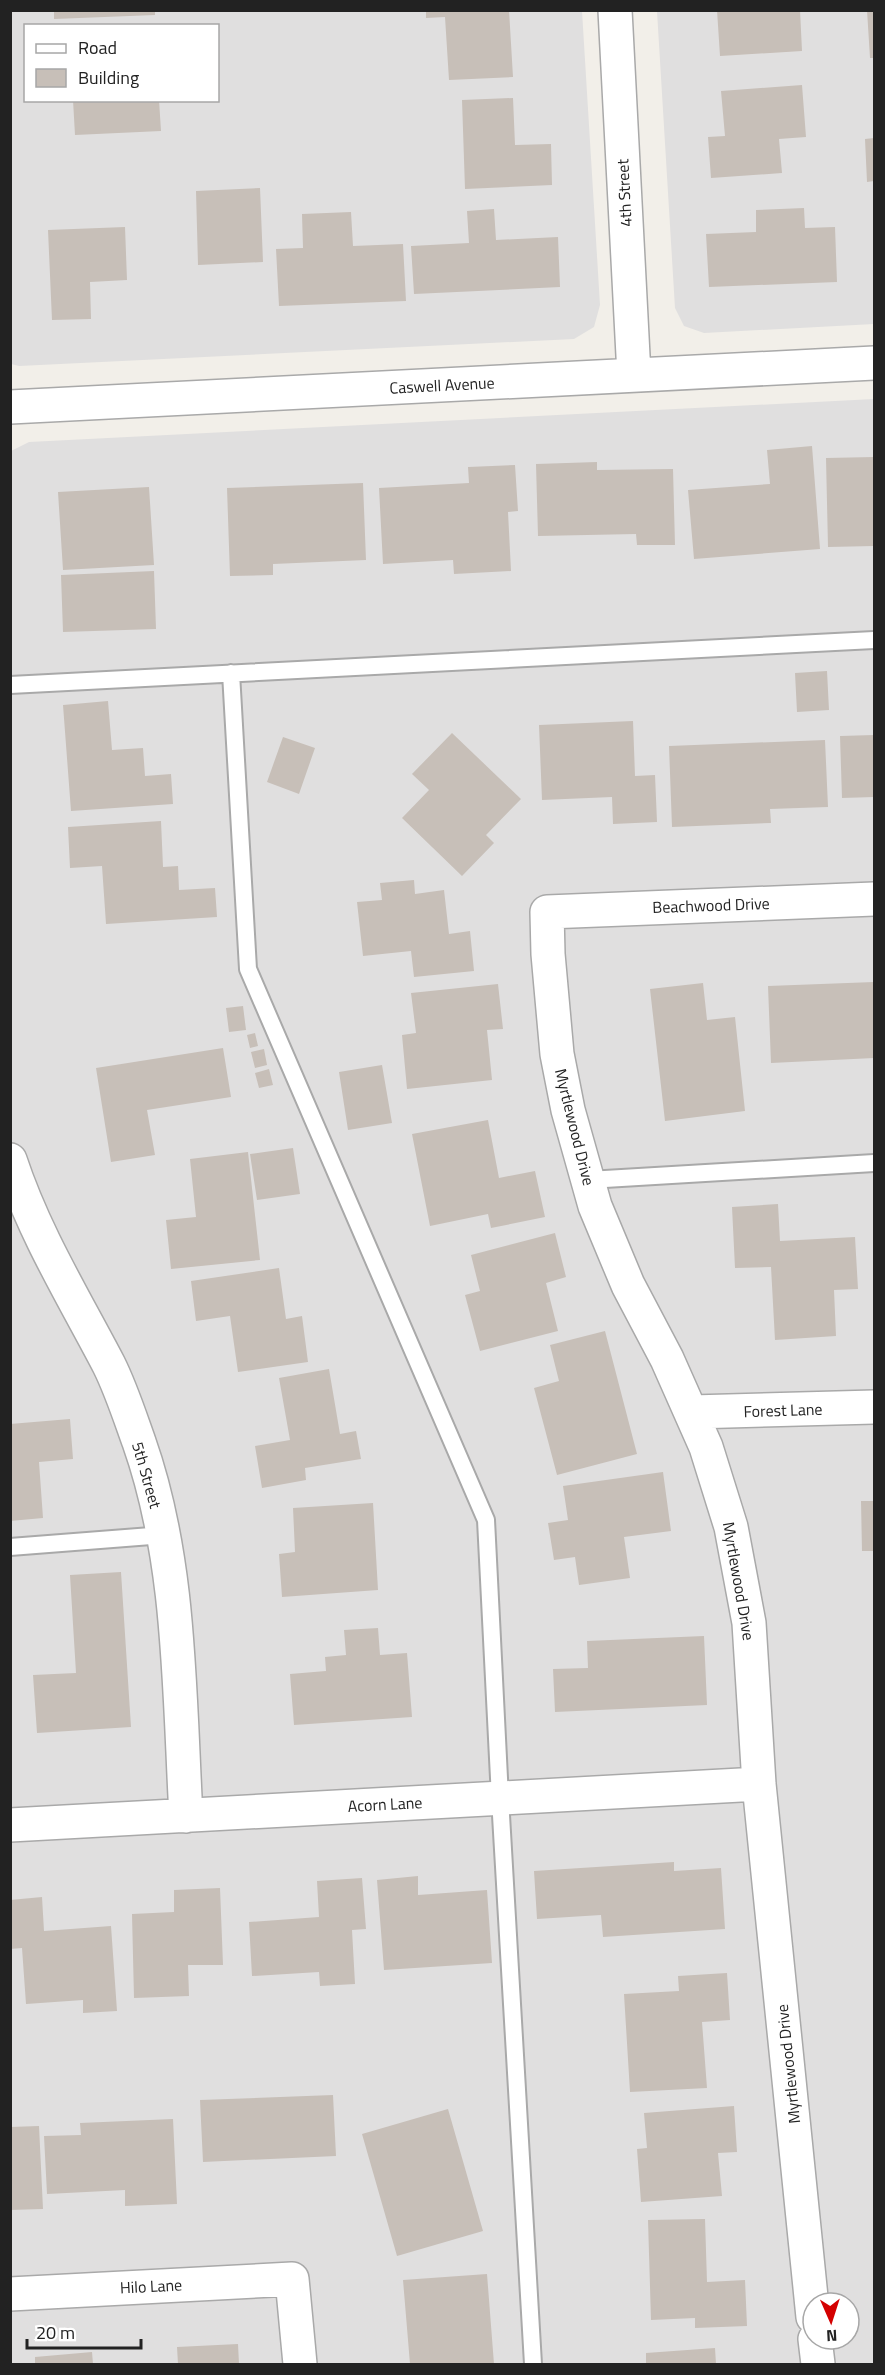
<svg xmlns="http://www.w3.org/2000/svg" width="885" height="2375" font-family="'Titillium Web',sans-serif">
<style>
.residential{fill:#e0dfdf;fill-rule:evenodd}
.building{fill:#c7bfb8}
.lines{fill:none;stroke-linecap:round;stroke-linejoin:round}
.lane-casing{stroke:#a9a9a9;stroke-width:20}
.street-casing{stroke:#a9a9a9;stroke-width:36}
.lane{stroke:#fff;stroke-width:16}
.street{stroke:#fff;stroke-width:33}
.labels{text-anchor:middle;stroke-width:4.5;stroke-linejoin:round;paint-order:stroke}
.street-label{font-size:16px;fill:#222;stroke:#fff}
</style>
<rect width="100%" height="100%" fill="#f2efe9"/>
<!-- residential -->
<path class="residential" d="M10,11H582L600,305L594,327L574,339L19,366L11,364ZM26,26H218V100H26Z
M657,11H874V324L704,333L684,326L675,308Z
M874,399V2364H11V451L29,442ZM813,2303H849V2339H813Z"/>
<!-- building -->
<path class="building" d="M54,10H155V15L54,19Z
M426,10H509L513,77L449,80L445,17L426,18Z
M717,10H800L802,51L720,56Z
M867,10H874V58H870Z
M802,85L806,137L779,139L782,173L711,178L708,137L725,136L721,91Z
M513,98L515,145L551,144L552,185L465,189L462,100Z
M73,100H159L161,131L75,135Z
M874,138V181L867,182L865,139Z
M260,188L263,262L198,265L196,191Z
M804,208L805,228L835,227L837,282L709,287L706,234L756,232V210Z
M494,209L496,240L558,237L560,287L414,294L411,246L469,243L467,211Z
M351,212L353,246L403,244L406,301L279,306L276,249L303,248L302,214Z
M125,227L127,280L90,282L91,319L52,320L48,230Z
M812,446L820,549L694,559L688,490L770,484L767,450Z
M874,457V546L828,547L826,458Z
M597,462V470L673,469L675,545H637L636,534L538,536L536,464Z
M515,465L518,511L508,512L511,571L454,574L453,560L383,564L379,488L469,483L468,467Z
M363,483L366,560L273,564V575L230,576L227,488Z
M149,487L154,565L63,570L58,492Z
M154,571L156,629L63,632L61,575Z
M827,671L829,710L797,712L795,673Z
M108,701L112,750L143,748L145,776L171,774L173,804L71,811L63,705Z
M633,721L635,776L655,775L657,822L613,824L612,797L542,800L539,725Z
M452,733L521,799L486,835L494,843L462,876L402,818L429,790L412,774Z
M874,735V797L842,798L840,736Z
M283,737L315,748L299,794L267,782Z
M825,740L828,807L770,809L771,823L672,827L669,746Z
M161,821L163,867L178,866L179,890L215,888L217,917L106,924L102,866L70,868L68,827Z
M414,880L415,894L444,890L449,934L470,931L474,971L414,977L411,951L363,956L357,902L382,900L380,883Z
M874,982V1058L771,1063L768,986Z
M703,983L707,1020L735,1017L745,1111L665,1121L650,989Z
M498,984L503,1029L487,1030L492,1080L407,1089L402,1035L416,1033L411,993Z
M243,1006L246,1030L229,1032L226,1008Z
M255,1033L258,1046L250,1048L247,1035Z
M223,1048L231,1097L147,1110L155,1155L111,1162L96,1068Z
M264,1049L267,1065L255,1068L251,1052Z
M382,1065L392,1123L348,1130L339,1072Z
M269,1069L273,1085L259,1088L255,1073Z
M488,1120L499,1178L535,1171L545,1217L491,1228L488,1214L430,1226L412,1134Z
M293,1148L300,1194L257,1200L250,1154Z
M248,1152L260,1260L171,1269L166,1220L196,1217L190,1159Z
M778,1204L780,1241L855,1237L858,1289L834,1290L836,1336L775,1340L771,1267L735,1268L732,1207Z
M555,1233L566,1277L546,1283L558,1331L480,1351L465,1295L480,1291L471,1255Z
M279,1268L286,1319L302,1316L308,1362L238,1372L230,1316L196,1321L191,1281Z
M605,1331L637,1454L557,1475L534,1388L559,1381L550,1345Z
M329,1369L340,1434L356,1431L361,1459L305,1468L306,1480L262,1488L255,1446L290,1440L279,1378Z
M70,1419L73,1459L39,1462L43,1518L10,1521V1424Z
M663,1472L671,1531L624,1537L630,1578L579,1585L575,1557L554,1560L548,1523L568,1520L563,1486Z
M861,1501H874V1551H862Z
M373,1503L378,1590L282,1597L279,1554L295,1552L293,1508Z
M121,1572L131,1727L37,1733L33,1675L76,1673L70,1575Z
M378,1628L380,1655L407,1653L412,1717L294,1725L290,1674L326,1671L325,1657L346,1655L344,1630Z
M704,1636L707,1705L555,1712L553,1669L588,1668L587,1641Z
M674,1862V1871L721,1868L725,1929L603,1937L601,1915L537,1919L534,1871Z
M418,1876V1895L487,1890L492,1963L384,1970L377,1880Z
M362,1878L366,1929L352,1930L355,1984L320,1986L319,1972L252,1976L249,1922L319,1917L317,1881Z
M220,1888L223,1965H188L189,1996L134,1998L132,1914L174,1912V1890Z
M42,1897L44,1931L111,1926L117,2011L83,2013V2000L26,2004L22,1948L10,1949V1900Z
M727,1973L730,2020L702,2022L707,2088L630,2092L624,1994L679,1991L678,1976Z
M333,2095L336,2156L203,2162L200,2100Z
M734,2106L737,2152L718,2153L722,2196L641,2202L637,2149L647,2148L644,2113Z
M448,2109L483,2231L397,2256L362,2134Z
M173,2119L177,2204L125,2206V2190L47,2194L44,2136L81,2135L80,2123Z
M39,2126L43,2209L10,2210V2127Z
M705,2219L707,2282L745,2280L747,2326L695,2328V2318L651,2320L648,2220Z
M487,2274L494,2364H410L403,2280Z
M238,2344L239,2364H178L177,2347Z
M715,2348L716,2364H646V2353Z
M92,2352L93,2364H35V2357Z"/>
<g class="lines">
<defs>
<path id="lane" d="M231,673L248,969L486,1520L500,1798L533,2364
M10,685L874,640
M588,1180L874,1163
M10,1547L164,1535"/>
<path id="street" d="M615,10L634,375
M10,407L874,363
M10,1160C34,1233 74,1298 109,1365C121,1389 130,1417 139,1442C181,1561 179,1691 186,1816
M692,1412L874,1407
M10,1825L759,1784
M10,2294L292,2279L300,2364
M813,2317L759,1784L749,1623L731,1527L706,1447L667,1359L628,1285L595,1206L568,1110L557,1054L548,954L547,912L874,899
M815,2339L818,2364"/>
</defs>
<!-- lane casing -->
<use href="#lane" class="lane-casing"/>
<!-- street casing -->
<use href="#street" class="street-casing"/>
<!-- lane -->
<use href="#lane" class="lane"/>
<!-- street -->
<use href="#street" class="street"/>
</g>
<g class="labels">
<!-- street labels -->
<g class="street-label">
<text transform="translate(624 193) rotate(-93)" y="6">4th Street</text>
<text transform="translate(442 385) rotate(-3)" y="6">Caswell Avenue</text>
<text transform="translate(711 905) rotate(-2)" y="6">Beachwood Drive</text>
<text transform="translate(575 1127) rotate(76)" y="6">Myrtlewood Drive</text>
<text transform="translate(783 1410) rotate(-2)" y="6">Forest Lane</text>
<text transform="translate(147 1475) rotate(74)" y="6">5th Street</text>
<text transform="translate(739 1581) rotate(80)" y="6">Myrtlewood Drive</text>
<text transform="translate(385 1804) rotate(-3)" y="6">Acorn Lane</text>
<text transform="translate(788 2064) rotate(-96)" y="6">Myrtlewood Drive</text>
<text transform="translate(151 2286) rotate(-3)" y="6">Hilo Lane</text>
</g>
</g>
<!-- border -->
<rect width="885" height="2375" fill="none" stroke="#222222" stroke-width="24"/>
<!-- legend -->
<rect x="24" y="24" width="195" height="78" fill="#ffffff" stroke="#a7a7a7" stroke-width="1.5"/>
<rect x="36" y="44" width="30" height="9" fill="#ffffff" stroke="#a7a7a7" stroke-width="1.5"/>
<text x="78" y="54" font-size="18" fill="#222222">Road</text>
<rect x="36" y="69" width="30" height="18" fill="#c7bfb8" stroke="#a7a7a7" stroke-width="1.5"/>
<text x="78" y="84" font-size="18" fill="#222222">Building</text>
<!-- north arrow -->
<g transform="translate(831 2321) rotate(177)"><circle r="28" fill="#ffffff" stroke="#a7a7a7" stroke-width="1.5"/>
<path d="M0-4.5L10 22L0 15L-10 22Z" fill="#d40000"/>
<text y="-9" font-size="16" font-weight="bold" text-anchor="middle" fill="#222222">N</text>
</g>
<!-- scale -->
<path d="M27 2339v9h114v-9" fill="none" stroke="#222222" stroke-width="3"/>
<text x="36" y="2339" font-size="18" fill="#222222" stroke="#ffffff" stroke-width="4.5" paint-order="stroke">20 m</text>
</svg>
